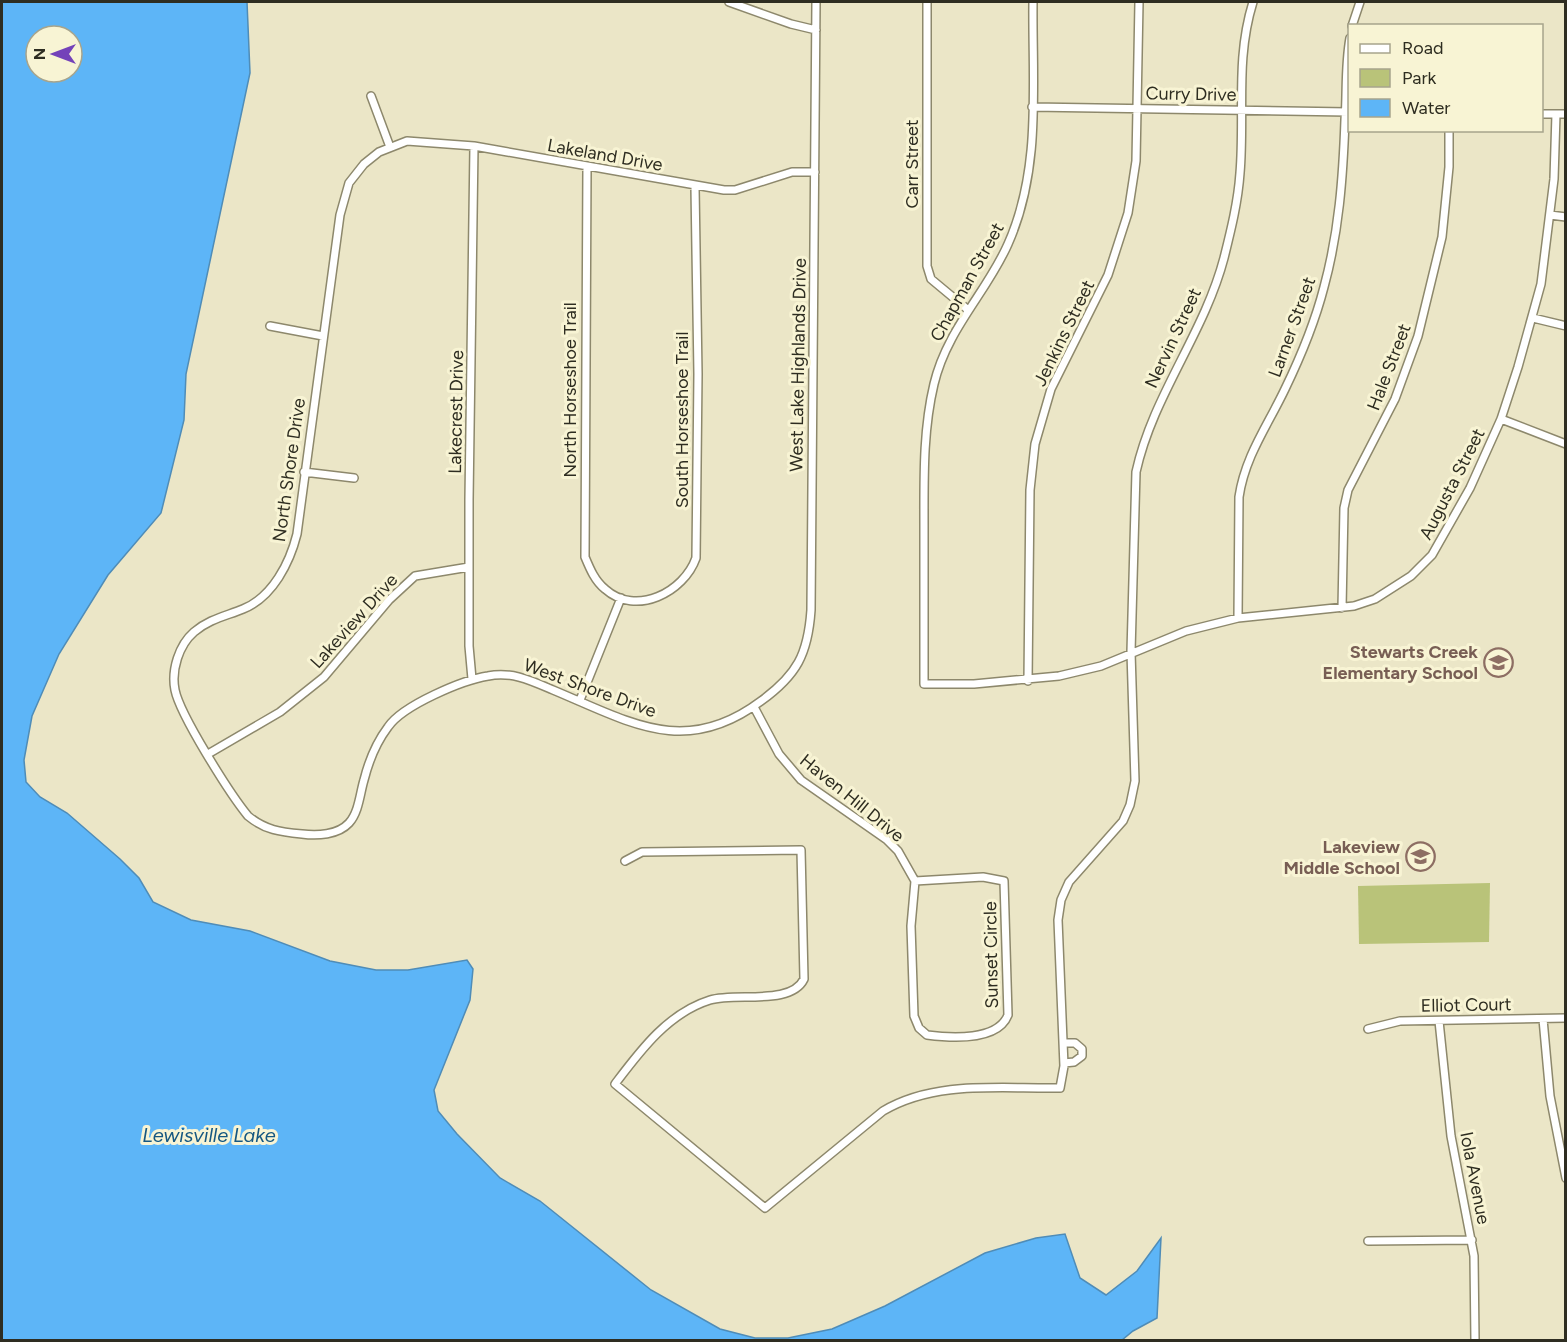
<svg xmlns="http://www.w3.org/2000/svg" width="1567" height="1342" font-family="Figtree,sans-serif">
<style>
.green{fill:#b9c379}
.water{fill:#5db5f7;stroke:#4f8cb7;stroke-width:1.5;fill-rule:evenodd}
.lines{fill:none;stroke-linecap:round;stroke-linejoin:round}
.street-casing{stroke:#8d886c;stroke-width:10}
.street{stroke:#fff;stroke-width:7}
.labels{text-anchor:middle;stroke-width:6;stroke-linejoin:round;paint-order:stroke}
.street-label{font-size:18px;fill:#2e2d21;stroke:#f8f4d4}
.education-label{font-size:18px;font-weight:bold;fill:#785e54;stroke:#f8f4d4;text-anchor:end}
.water-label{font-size:20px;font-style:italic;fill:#155781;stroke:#f8f4d4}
</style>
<rect width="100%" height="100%" fill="#ebe6c7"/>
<!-- green -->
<path class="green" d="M1490,883L1489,942L1359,944L1358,886Z"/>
<!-- water -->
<path class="water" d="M2,2H247L250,73L186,374L184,420L161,513L108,575L59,654L32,716L24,760L26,782L40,797L67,813L120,859L139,878L153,902L191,920L250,931L330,961L376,970H408L467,960L473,969L470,1000L434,1090L438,1111L457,1134L500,1178L540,1201L651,1290L720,1329L755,1338H788L832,1329L885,1306L985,1253L1036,1238L1065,1234L1080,1278L1106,1295L1137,1271L1161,1238L1157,1318L1133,1331L1122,1340H2ZM36,36H72V72H36Z"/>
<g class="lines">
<defs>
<path id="street" d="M729,2L791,24L816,30
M927,2V266L931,279L967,309
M1033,2C1032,83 1042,168 1008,244C987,292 947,329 934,384C923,430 924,477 924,525C924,578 924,631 924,684H974L1059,676L1101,666L1186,631L1238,618L1354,606L1375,599L1411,576L1432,555L1470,488L1501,419L1518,367L1541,284L1554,179L1556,114
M1352,26L1360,2
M371,96L390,147
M1032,107L1348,112
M1542,114H1566
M587,167L585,557C590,569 595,581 605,589C636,617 684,592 696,558L698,374L695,187
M815,172H792L735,190H724L474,146L407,141L379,152L364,164L349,183L340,215L297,534C290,562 273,597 243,609C226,616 209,619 194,632C179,645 171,670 175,690C180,715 230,794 248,816C265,830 280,832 302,834C317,836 338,835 349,823C359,812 360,793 364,780C369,760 376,743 388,727C403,705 463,680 488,676C512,671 532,681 553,690C630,722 685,758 761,701C797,675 808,654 811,610L816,2
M1550,215L1566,217
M1533,318L1566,326
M270,326L323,336
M1501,419L1566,444
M304,472L354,478
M1342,608L1344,508L1348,490L1395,399L1418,336L1442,237L1449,167V130
M1238,618L1239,497C1245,456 1268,425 1285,389C1301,356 1315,322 1324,287C1339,232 1343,177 1345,120C1347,92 1345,66 1350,38
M472,679L469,646V500L474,146
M1028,681L1030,490L1035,444L1051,389L1108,275L1128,213L1136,161L1139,2
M580,700L621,598
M754,707L779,754L801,780L887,840L898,851L915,881
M208,754L280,712L324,677L389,600L415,576L469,567
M625,861L642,852L801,850L804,979C791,1006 736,992 710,1000C668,1013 640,1051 615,1084L765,1208L883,1111C936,1080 999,1089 1060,1088L1064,1066L1058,920L1061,900L1069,882L1123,821L1130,805L1135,781L1131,652L1136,472C1153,395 1204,334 1224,258C1231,230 1238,202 1240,173C1245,113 1235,60 1253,2
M983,877L1004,881L1008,1015C998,1041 951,1038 927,1035L919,1028L914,1016L911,926L915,881Z
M1543,1019L1550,1096L1566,1178
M1439,1021L1451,1136L1474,1256L1475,1340
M1368,1029L1400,1021L1566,1018
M1063,1043H1075L1082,1049V1056L1074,1062L1064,1063
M1368,1241L1472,1240"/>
</defs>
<!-- street casing -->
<use href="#street" class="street-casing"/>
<!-- street -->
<use href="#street" class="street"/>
</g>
<!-- icons -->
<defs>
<symbol id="school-ring" viewBox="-11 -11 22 22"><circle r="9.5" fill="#f8f4d4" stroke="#8d6e63" stroke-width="1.5"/><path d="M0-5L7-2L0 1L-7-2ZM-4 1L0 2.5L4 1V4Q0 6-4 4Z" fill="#8d6e63"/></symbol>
</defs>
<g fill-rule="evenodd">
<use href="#school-ring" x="1482" y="646" width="33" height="33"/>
<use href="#school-ring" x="1404" y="840" width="33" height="33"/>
</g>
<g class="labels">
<!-- street labels -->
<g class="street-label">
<text transform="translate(1191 94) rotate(1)" y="6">Curry Drive</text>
<text transform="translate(605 155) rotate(10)" y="6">Lakeland Drive</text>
<text transform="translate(912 164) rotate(-90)" y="6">Carr Street</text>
<text transform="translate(967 282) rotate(-61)" y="6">Chapman Street</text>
<text transform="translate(1292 327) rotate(-70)" y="6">Larner Street</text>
<text transform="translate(1064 333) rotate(-64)" y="6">Jenkins Street</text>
<text transform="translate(1173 338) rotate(-65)" y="6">Nervin Street</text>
<text transform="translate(798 365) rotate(-89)" y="6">West Lake Highlands Drive</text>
<text transform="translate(1389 367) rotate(-69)" y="6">Hale Street</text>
<text transform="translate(570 390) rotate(-90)" y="6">North Horseshoe Trail</text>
<text transform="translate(456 412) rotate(-89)" y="6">Lakecrest Drive</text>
<text transform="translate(682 420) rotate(-90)" y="6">South Horseshoe Trail</text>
<text transform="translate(289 470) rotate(-82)" y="6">North Shore Drive</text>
<text transform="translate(1452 484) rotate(-63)" y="6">Augusta Street</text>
<text transform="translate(354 621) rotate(-48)" y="6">Lakeview Drive</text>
<text transform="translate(590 688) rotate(20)" y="6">West Shore Drive</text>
<text transform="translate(852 798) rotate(39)" y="6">Haven Hill Drive</text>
<text transform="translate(991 955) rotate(-91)" y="6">Sunset Circle</text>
<text transform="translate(1466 1005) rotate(-1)" y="6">Elliot Court</text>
<text transform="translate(1475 1178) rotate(79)" y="6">Iola Avenue</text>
</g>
<!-- education labels -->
<g class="education-label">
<text x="1478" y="658">Stewarts Creek<tspan x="1478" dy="21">Elementary School</tspan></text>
<text x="1400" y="853">Lakeview<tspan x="1400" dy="21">Middle School</tspan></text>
</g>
<!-- water labels -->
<g class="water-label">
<text x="209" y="1142">Lewisville Lake</text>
</g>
</g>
<!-- border -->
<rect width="1567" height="1342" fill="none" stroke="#2e2d21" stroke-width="6"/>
<!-- legend -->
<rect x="1348" y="24" width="195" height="108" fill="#f8f4d4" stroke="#a7a48c" stroke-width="1.5"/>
<rect x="1360" y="44" width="30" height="9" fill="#ffffff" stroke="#a7a48c" stroke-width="1.5"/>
<text x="1402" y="54" font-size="18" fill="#2e2d21">Road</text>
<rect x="1360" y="69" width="30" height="18" fill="#b9c379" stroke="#a7a48c" stroke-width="1.5"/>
<text x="1402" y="84" font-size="18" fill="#2e2d21">Park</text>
<rect x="1360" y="99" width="30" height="18" fill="#5db5f7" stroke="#a7a48c" stroke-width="1.5"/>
<text x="1402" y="114" font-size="18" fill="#2e2d21">Water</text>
<!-- north arrow -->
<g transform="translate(54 54) rotate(270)"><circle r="28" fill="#f8f4d4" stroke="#a7a48c" stroke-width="1.5"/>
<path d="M0-4.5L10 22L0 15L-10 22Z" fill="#7442b9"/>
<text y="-9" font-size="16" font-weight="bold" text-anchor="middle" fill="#2e2d21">N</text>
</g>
</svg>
